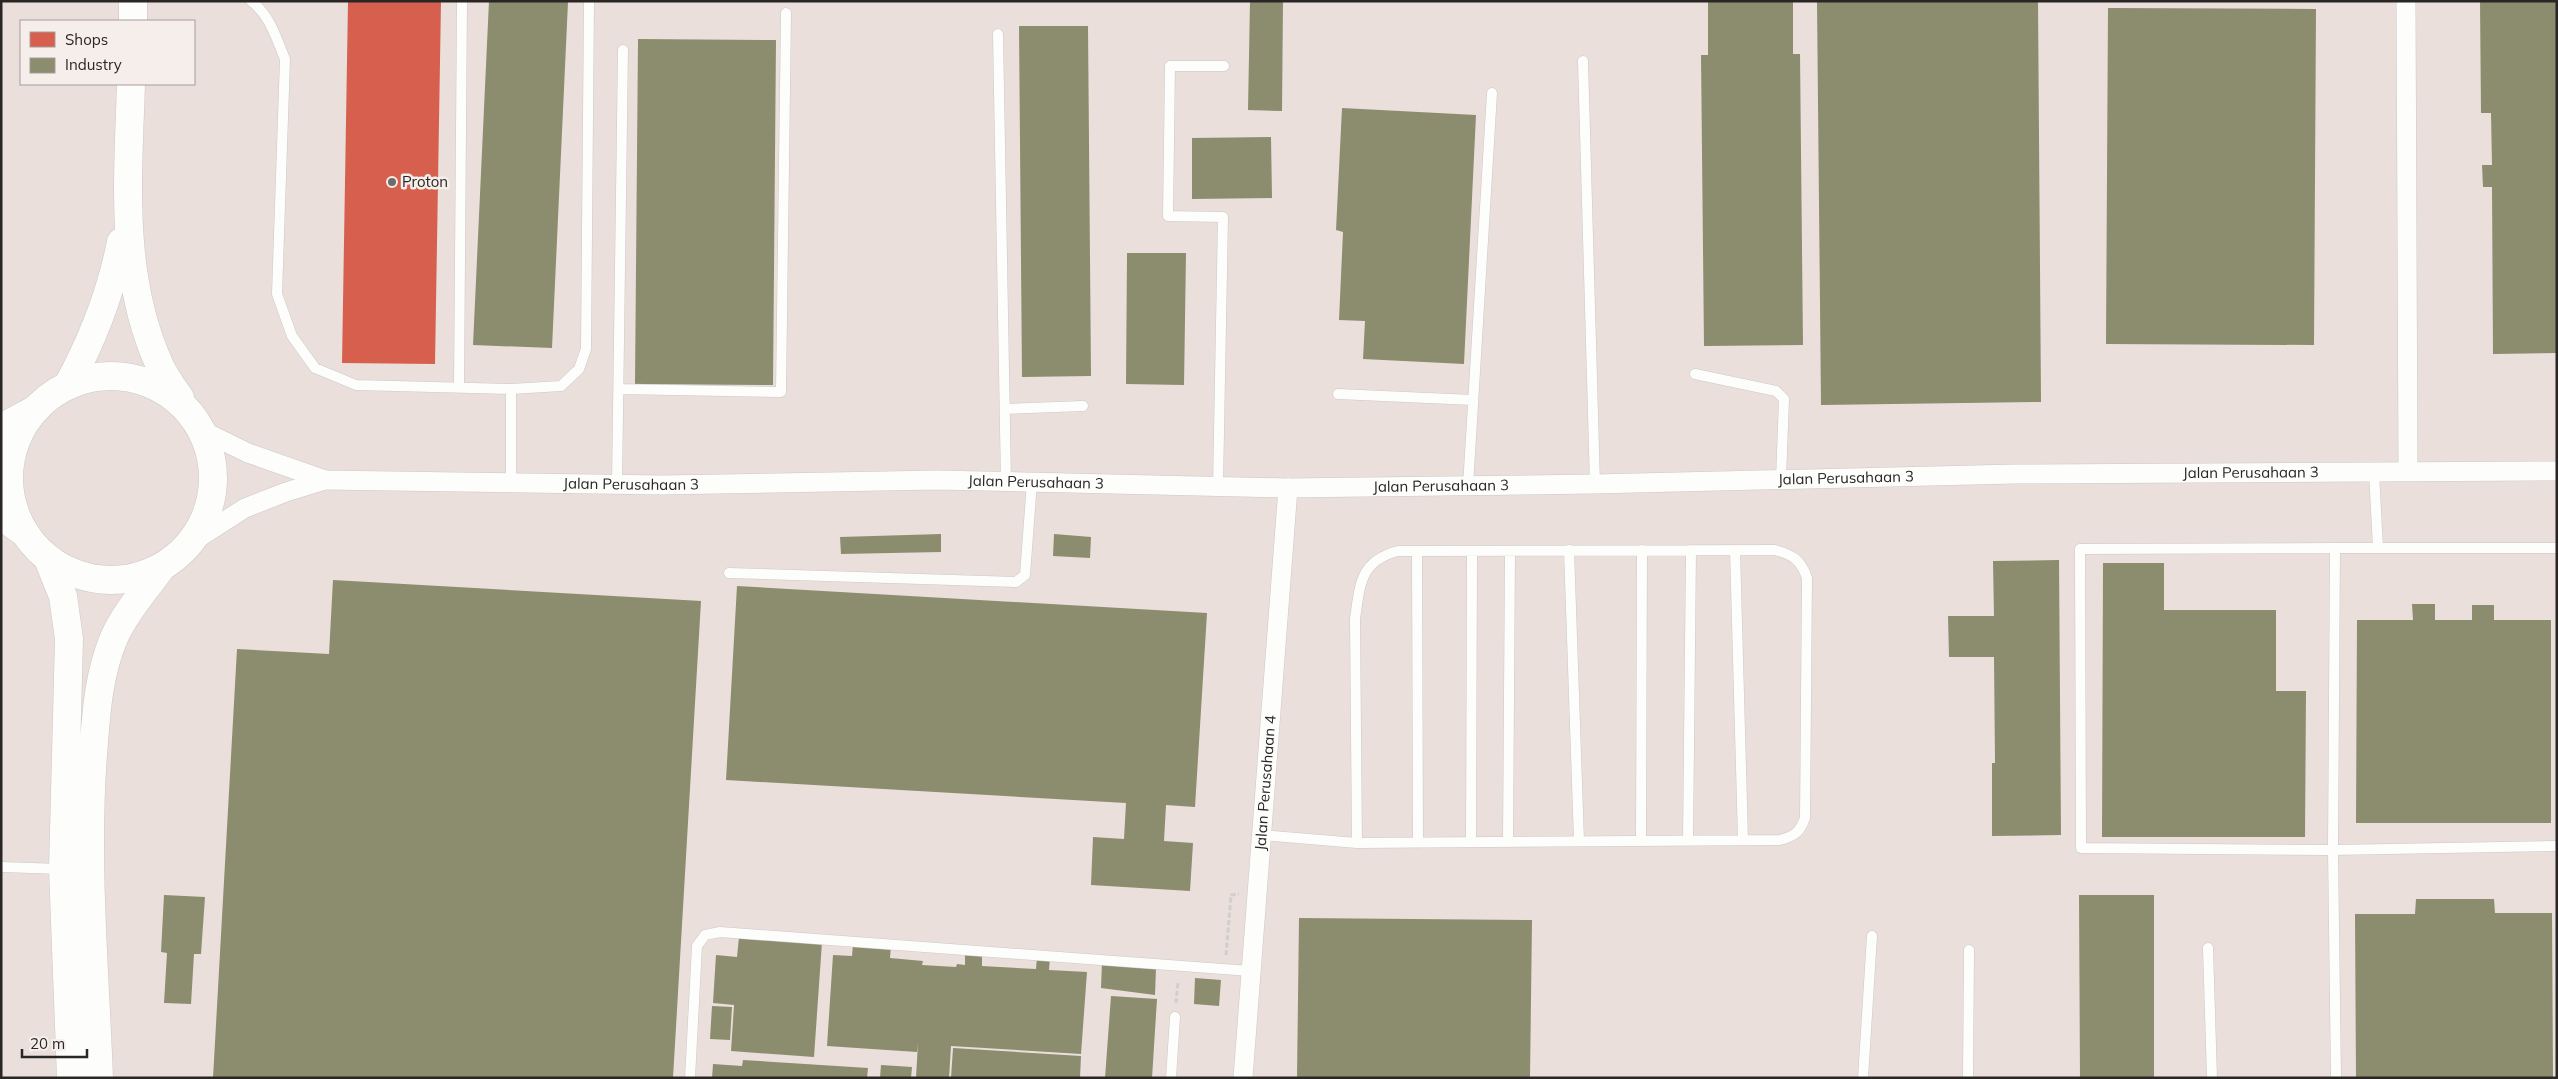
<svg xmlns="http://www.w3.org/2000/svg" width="2558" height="1079" font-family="Mulish,sans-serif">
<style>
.built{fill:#eadfdb;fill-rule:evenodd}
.shops{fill:#d6604d}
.industry{fill:#8c8c6e}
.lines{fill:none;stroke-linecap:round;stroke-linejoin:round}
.lane-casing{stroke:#cbc8c8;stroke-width:11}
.street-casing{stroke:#cbc8c8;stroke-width:20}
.secondary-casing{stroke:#cbc8c8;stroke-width:29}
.primary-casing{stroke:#cbc8c8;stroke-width:29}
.path{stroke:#d0cfce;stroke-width:3;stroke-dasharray:5 2.5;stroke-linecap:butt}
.lane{stroke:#fdfdfc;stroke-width:10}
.street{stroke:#fdfdfc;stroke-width:19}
.secondary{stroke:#fdfdfc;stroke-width:28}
.primary{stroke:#fdfdfc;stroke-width:28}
.poi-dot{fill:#706c6b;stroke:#f6eeeb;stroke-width:2}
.labels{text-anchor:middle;stroke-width:5;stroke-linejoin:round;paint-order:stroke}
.poi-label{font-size:15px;fill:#292625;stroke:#f6eeeb;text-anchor:start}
.street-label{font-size:15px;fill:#292625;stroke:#f6eeeb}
</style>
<rect width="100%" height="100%" fill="#f3efee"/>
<!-- built -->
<path class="built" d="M1,1H2557V1078H1ZM21,21H194V84H21Z"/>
<!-- shops -->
<path class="shops" d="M348,1H441L435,364L342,363Z"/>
<!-- industry -->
<path class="industry" d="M489,1L568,2L552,348L473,345Z
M1250,1H1283L1282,111L1248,110Z
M1708,1H1793V54H1800L1803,345L1704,346L1701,55H1708Z
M1817,1H2038L2041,402L1821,405Z
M2480,1H2557V353L2493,354L2492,187H2483L2482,165H2492L2491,113H2481Z
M2108,8L2316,9L2314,345L2106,344Z
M1019,26H1088L1091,376L1022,377Z
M638,39L776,40L773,385L635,384Z
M1342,108L1476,115L1464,364L1363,359L1365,321L1339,320L1343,232L1336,230Z
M1271,137L1272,198L1192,199V138Z
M1127,253H1186L1184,385L1126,384Z
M941,534V552L841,554L840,537Z
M1054,534L1091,537L1090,558L1053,556Z
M2059,560L2061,835L1992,836V763H1995L1994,657H1949L1948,616H1994L1993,561Z
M2103,563H2164V610H2276V691H2306L2305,837H2102Z
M333,580L701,601L673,1078H213L237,649L329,654Z
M737,586L1207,613L1195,807L1166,805L1164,841L1193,843L1190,891L1091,885L1093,837L1124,839L1126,803L726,780Z
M2412,604H2435V620H2472V605H2494V620H2551V823H2356L2357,620H2413Z
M164,895L205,897L201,954H194L191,1004L164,1003L167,953L161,952Z
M2079,895H2154V1078H2080Z
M2416,899H2494L2495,913H2552L2553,1078H2356L2355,914H2415Z
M1299,918L1532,920L1530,1078H1297Z
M739,937L822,942L814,1057L731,1051L734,1005L713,1003L716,955L737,957Z
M853,944L891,946L890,958L923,961L922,965L956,967L957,964L965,965V951L982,952V966L1036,969L1037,957L1050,958L1049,970L1087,972L1081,1054L951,1046L949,1078H916L918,1043L917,1052L827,1046L833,955L852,956Z
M1102,962L1156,968L1155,995L1101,988Z
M1195,978L1221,980L1219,1006L1194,1004Z
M1111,996L1157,999L1152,1078H1105Z
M712,1006L732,1007L730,1040L710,1039Z
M953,1048L1081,1056L1080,1078H951Z
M743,1060L868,1068L867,1078H712L713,1064L742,1066Z
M881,1065L912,1067L911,1078H880Z"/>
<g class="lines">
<defs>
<path id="lane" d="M251,1C270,15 276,38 285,59L277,294L292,336L315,368L356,385L511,389V482
M998,34L1006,482
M1583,61L1595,484
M1695,374L1776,391L1784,399L1781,479
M459,387L462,1
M511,389L561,386L579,369L586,349L589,1
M619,389L781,392L786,13
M1338,394L1473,400
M1005,409L1083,406
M2374,472L2378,548
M617,484L623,50
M1218,486L1223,217L1168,216L1170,66H1224
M1468,486L1492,93
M2335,548H2557
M1569,550L1579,841
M1735,550L1743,840
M1417,551L1418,843
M729,573L1016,582L1025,575L1032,482
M1260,835L1357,843L1780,840C1795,836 1800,832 1805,818L1807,578C1801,560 1793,555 1775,550L1398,551C1360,561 1360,584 1355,619L1357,843
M1641,841L1642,550
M1688,841L1691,550
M1471,842L1472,551
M1508,842L1510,551
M1,867L62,869
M2208,948L2212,1078
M690,1078L697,946L705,935L720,932L1250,971
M1171,1078L1175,1017
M1863,1078L1872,936
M1968,1078L1969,950
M2336,1078L2333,850L2335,548L2080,549L2081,848L2333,850L2557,846"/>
<g id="street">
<path d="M2406,1L2408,471"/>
<path id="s1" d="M201,430L248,453L325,480L662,485L937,480L1288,488L1595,484L2015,474L2557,471"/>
<path d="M192,542L245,508L286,492L325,480"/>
<path id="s2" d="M1243,1078L1288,488"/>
</g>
<path id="secondary" d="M1,428L36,409
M1,516L25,533"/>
<path id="primary" d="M133,21V1
M131,84C128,179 119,277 160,366C165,377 173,388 180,398
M9 478a102 102 0 1 1 204 0a102 102 0 1 1-204 0Z
M68,385C93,339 111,293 121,242
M48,559L63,596L69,639L63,869L71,1078
M99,1078C95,971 85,862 93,755C96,716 98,677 113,640C124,614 145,590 162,567"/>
</defs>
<!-- lane casing -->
<use href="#lane" class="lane-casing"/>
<!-- street casing -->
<use href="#street" class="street-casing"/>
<!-- secondary casing -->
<use href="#secondary" class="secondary-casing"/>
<!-- primary casing -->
<use href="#primary" class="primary-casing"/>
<!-- path -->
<path class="path" d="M1226,955L1231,895L1239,894
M1176,1003L1178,982"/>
<!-- lane -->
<use href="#lane" class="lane"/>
<!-- street -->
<use href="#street" class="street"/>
<!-- secondary -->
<use href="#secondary" class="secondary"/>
<!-- primary -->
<use href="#primary" class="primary"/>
</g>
<!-- markers -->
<circle class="poi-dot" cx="392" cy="182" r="5"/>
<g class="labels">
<!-- poi labels -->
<g class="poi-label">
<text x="402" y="187">Proton</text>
</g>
<!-- street labels -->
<g class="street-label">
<text dy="5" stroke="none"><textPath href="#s1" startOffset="2060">Jalan Perusahaan 3</textPath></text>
<text dy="5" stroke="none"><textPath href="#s1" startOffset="1655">Jalan Perusahaan 3</textPath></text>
<text dy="5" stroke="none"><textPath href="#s1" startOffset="845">Jalan Perusahaan 3</textPath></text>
<text dy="5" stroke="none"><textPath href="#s1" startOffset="440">Jalan Perusahaan 3</textPath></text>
<text dy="5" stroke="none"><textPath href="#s1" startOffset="1250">Jalan Perusahaan 3</textPath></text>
<text dy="5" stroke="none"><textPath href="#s2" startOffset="296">Jalan Perusahaan 4</textPath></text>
</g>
</g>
<!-- border -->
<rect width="2558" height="1079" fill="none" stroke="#292625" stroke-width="5"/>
<!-- legend -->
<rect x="20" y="20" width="175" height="65" fill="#f6eeeb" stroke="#a49e9c"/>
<rect x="30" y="32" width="25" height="15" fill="#d6604d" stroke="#a49e9c"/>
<text x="65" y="45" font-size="15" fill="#292625">Shops</text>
<rect x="30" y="58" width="25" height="15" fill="#8c8c6e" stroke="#a49e9c"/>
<text x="65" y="70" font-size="15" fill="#292625">Industry</text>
<!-- scale -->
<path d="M22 1049v8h65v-8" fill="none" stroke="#292625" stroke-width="2.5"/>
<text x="30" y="1049" font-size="15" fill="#292625" stroke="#f6eeeb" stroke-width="4" paint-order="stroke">20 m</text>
</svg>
